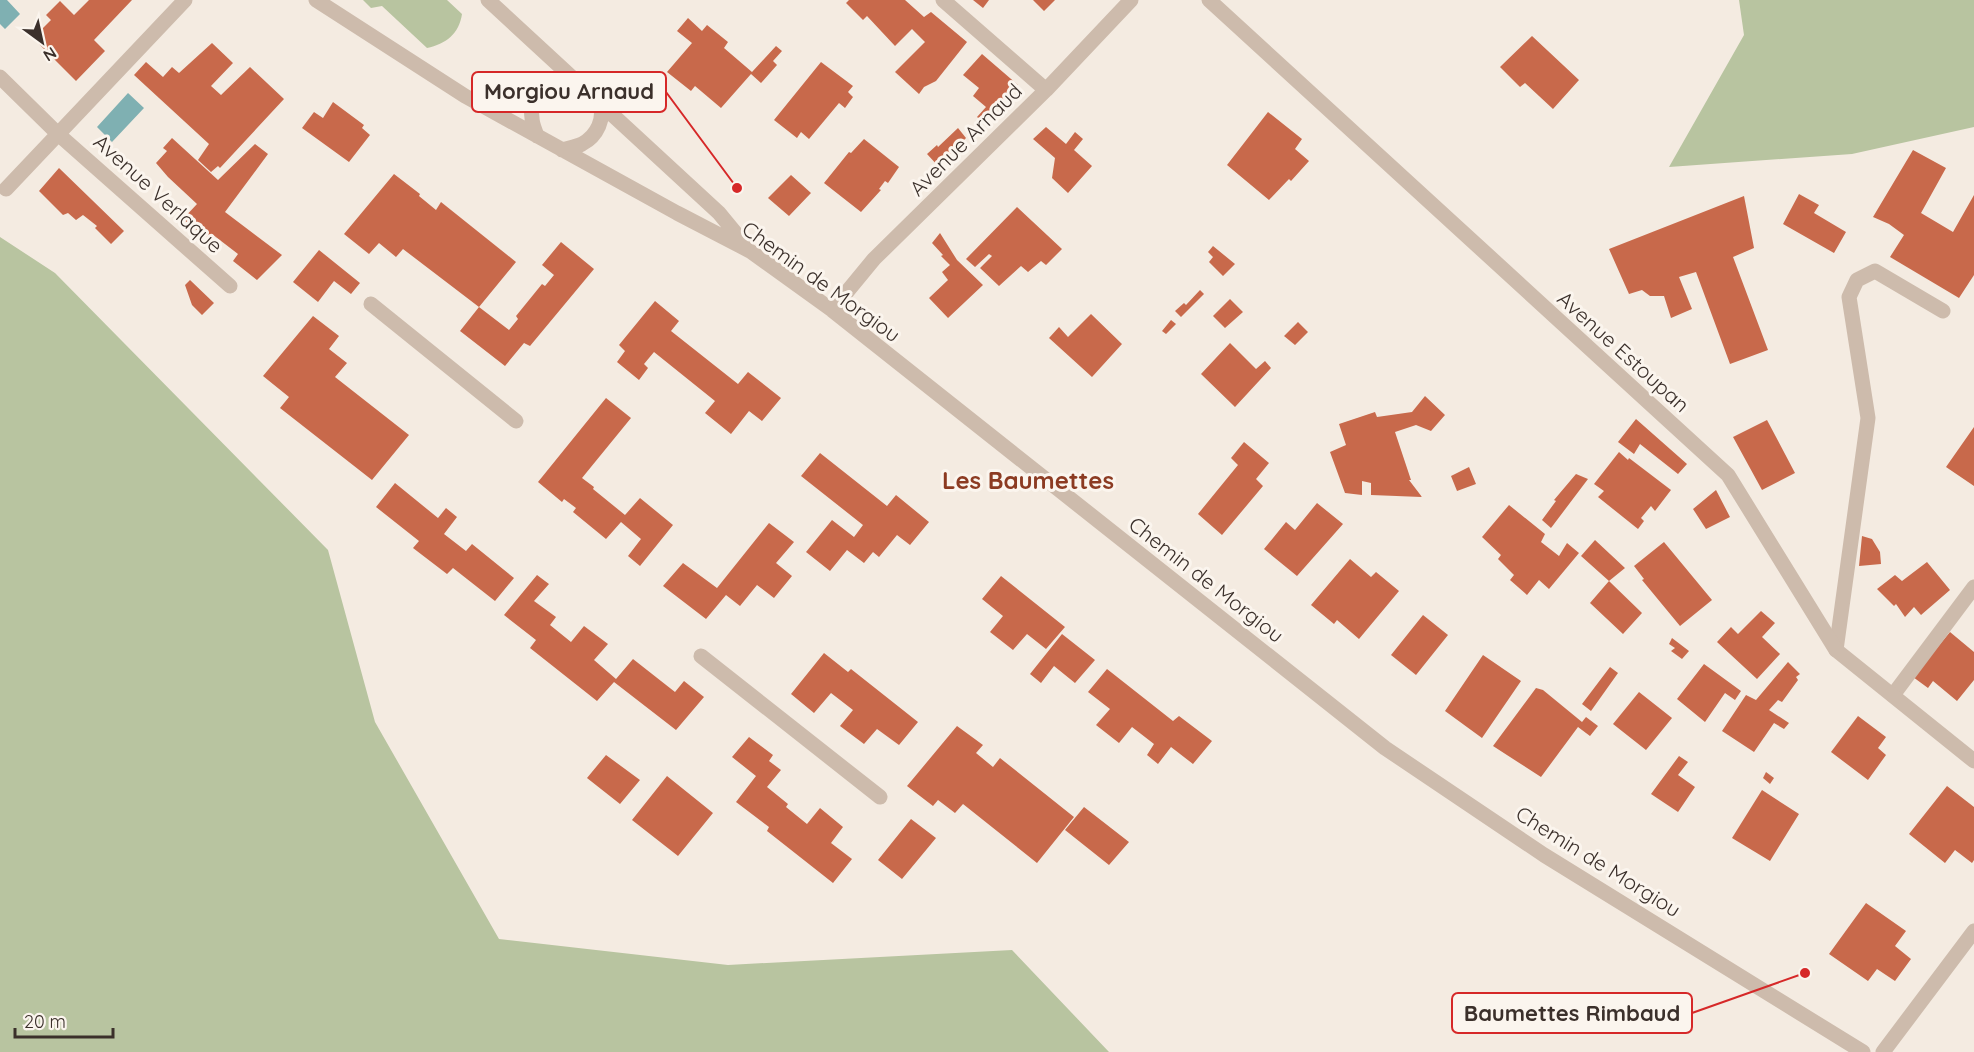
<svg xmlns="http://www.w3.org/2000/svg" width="1974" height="1052" font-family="Quicksand,sans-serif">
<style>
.green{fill:#b8c4a0}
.water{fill:#7fb0b2}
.building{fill:#c8694b}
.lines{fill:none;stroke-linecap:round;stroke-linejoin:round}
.service{stroke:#cdbbac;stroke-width:15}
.minor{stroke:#cdbbac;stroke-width:15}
.labels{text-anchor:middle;stroke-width:6;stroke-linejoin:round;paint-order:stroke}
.street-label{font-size:21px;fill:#3b302b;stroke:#fbf5ee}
.quarter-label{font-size:24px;font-weight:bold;fill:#8c3b22;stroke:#fbf5ee}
.leader{fill:none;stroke:#d62828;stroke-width:2}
.callout-dot{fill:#d62828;stroke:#fbf5ee;stroke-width:2}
.callout{fill:#fbf5ee;stroke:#d62828;stroke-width:2}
.callout-label{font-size:22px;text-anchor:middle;font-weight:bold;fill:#3b302b}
</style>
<rect width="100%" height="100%" fill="#f4ebe1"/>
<!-- green -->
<path class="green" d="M363,0H447L462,14C459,34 446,44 427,48L382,6L371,8Z
M1739,0H1974V127L1852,154L1669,167L1744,35Z
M0,237L55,273L328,550L375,722L499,939L728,965L1012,950L1109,1052H0Z"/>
<!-- water -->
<path class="water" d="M0,0H7L20,14L5,29L0,24Z
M128,93L144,108L112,142L97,127Z"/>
<!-- building -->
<path class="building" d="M89,0H132L94,40L105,51L76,81L33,38L51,20L46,15L60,1L74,15Z
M849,0H905L924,17L931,12L967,42L936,81L924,87L919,94L895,72L925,42L912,29L895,46L867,16L863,20L846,3Z
M973,0H989L983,8Z
M1033,0H1055L1044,11Z
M688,18L702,31L707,25L728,42L724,48L752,72L776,46L782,51L773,61L777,65L761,83L751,74L721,108L695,86L691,91L667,72L692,43L677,31Z
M1532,36L1579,80L1553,109L1525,83L1520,87L1500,67Z
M212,43L233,63L211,86L221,95L250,67L284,99L220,168L218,166L211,172L198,160L209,144L134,75L146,62L163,77L172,67L179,73Z
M982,54L1018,85L983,122L977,117L986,107L973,96L979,88L963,75Z
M821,62L853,86L848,92L853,97L845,108L839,103L809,139L801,132L797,138L774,120Z
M333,102L364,125L362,128L370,135L349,162L302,128L314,112L323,118Z
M1268,112L1302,139L1295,149L1309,161L1291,181L1289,179L1269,200L1227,165Z
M1046,127L1066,144L1075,132L1083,139L1074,150L1092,166L1068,193L1052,178L1055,158L1033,139Z
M958,128L966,138L939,167L927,154L937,145L938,147Z
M172,138L218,180L255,144L268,154L225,212L282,255L257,280L233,261L238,254L212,234L208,239L183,219L197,204L168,177L156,163L167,151L163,148Z
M864,139L899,167L888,183L885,181L879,189L881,190L861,212L824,183L849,152L851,153Z
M1913,150L1946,168L1921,213L1953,232L1974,195V275L1959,298L1890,257L1904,235L1889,224L1873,217Z
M59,168L124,231L111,244L95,228L97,226L83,215L76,220L68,213L63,215L39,191Z
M394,174L420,194L419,196L436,210L441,202L516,262L479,307L403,249L396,257L379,243L369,254L344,234Z
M791,175L811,193L789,216L768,198Z
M1799,194L1819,205L1814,213L1846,232L1834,253L1783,224Z
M1744,196L1754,248L1733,257L1768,350L1730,364L1696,272L1679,277L1692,309L1671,318L1664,296H1650L1642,290L1629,294L1609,249Z
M1017,207L1062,249L1046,265L1041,261L1028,272L1021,266L999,286L980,268L992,256L989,254L975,267L966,259Z
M940,233L957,260L983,285L948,318L929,298L948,280L942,272L950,265L941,256L943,255L932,243Z
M561,242L594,269L530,346L524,343L505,366L460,331L479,307L509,330L518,319L516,316L542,284L545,286L554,275L542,265Z
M1213,246L1235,264L1223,276L1209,262L1213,257L1208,252Z
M319,250L360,283L351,294L334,281L318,302L293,282Z
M190,280L214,303L202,315L192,305L185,285Z
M1200,290L1204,294L1181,317L1175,311L1184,303L1186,305Z
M1230,299L1243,312L1225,328L1213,316Z
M655,301L679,321L671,331L738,384L748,372L781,398L762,421L749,411L731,434L705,413L715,401L654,352L644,364L648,368L639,380L617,362L625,351L619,345Z
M1091,314L1122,344L1092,377L1049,338L1059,327L1068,337Z
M313,316L339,336L329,349L347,363L335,377L409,435L372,480L280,408L289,397L263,376Z
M1171,320L1176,324L1166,334L1162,331Z
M1298,322L1308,332L1295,345L1284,336Z
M1230,343L1256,369L1265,361L1271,368L1235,407L1201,374Z
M1425,396L1445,415L1431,431L1416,425L1395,432L1411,480H1409L1422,497L1371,495V483L1362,481V495L1345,493L1330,452L1346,445L1339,424L1375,412L1377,417L1412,412Z
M606,398L631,418L582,478L594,487L593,489L625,515L640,498L673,525L640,566L628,556L641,539L621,522L606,539L573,512L576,508L564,499L562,502L538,482Z
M1636,419L1687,464L1678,474L1640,444L1634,454L1618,442Z
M1767,420L1795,473L1762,490L1733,437Z
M1974,427V486L1946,467Z
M1244,442L1269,463L1256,479L1263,486L1222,535L1198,514L1238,465L1231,458Z
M1619,452L1628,460L1629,458L1671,490L1655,511L1651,506L1641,518L1644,521L1638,529L1598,497L1604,491L1594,484Z
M820,453L887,506L896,495L929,522L910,545L897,535L879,557L873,552L864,563L847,550L830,571L806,552L832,520L854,537L863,525L801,476Z
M1469,467L1476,484L1457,491L1451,476Z
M1576,474L1588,479L1551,528L1542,520L1556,501L1554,500Z
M395,483L438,518L446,508L457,517L444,534L466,551L472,544L514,578L495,601L453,568L447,574L413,548L419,541L376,507Z
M1716,490L1730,517L1706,529L1693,509Z
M1317,503L1343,524L1297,576L1264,549L1286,522L1295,530Z
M1509,505L1545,534L1541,542L1559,556L1567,543L1579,553L1549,589L1539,580L1527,595L1510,580L1514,575L1498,559L1501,555L1482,537Z
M769,523L794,542L776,563L792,576L774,598L757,585L740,606L726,595L706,619L663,586L683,563L717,588Z
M1862,536L1872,539L1880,552L1881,564L1859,566Z
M1595,540L1625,568L1609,581L1581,556Z
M1664,542L1712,600L1680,626L1642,580L1644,579L1634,566Z
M1350,559L1371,577L1376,572L1399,591L1359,639L1337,620L1334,624L1311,605Z
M1927,562L1950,590L1921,615L1914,607L1905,617L1896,604L1894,606L1877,589L1895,575L1902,581Z
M537,575L549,584L534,601L556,617L550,625L571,642L584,626L608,644L594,660L616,679L633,659L675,692L684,681L704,697L676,730L614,682L597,701L530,648L536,640L504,615Z
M1001,576L1065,627L1046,649L1027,634L1013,650L990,632L1003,616L982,599Z
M1609,581L1642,613L1623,634L1590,603Z
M1761,611L1775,623L1762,637L1780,654L1757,679L1717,642L1731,627L1738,634Z
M1423,615L1448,635L1416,675L1391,655Z
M1950,632L1974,652V680L1957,701L1933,681L1928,688L1913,677Z
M1062,634L1095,660L1075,683L1054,666L1041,683L1030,674Z
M1672,638L1689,651L1682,659L1671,651L1675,648L1669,644Z
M824,653L848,672L851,669L918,722L899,745L877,729L864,744L840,726L853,710L831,693L814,713L791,694Z
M1483,655L1521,681L1482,738L1445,711Z
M1788,662L1800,674L1796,677L1798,680L1782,702L1778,700L1769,710L1789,723L1784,729L1774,723L1754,752L1722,731L1746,695L1756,700Z
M1704,664L1741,691L1735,700L1725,693L1705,722L1677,699Z
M1610,667L1618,673L1591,711L1582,704Z
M1107,669L1173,721L1179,716L1212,741L1193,764L1171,747L1158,764L1147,755L1154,744L1132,727L1119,743L1096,725L1110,709L1088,692Z
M1536,688L1543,690L1582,722L1586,717L1598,726L1590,736L1578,727L1541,777L1493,746Z
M1639,692L1672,718L1646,750L1613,724Z
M1858,716L1886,737L1878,748L1886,755L1868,780L1831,752Z
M957,726L983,745L976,753L993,767L1000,758L1074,817L1037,863L963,804L955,813L938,800L933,806L907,786Z
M749,737L773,755L769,761L781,770L767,787L788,804L786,807L807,824L820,808L843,827L831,843L852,859L833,883L767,831L769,827L736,802L756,776L732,757Z
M606,755L640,780L620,804L587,778Z
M1679,756L1688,762L1678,775L1695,787L1678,812L1651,794Z
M1766,772L1774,778L1770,784L1763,778Z
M667,776L713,813L678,856L632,820Z
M1947,786L1974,807V860L1972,863L1955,850L1945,863L1909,834Z
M1762,790L1799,814L1770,861L1732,838Z
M1084,807L1129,842L1109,865L1065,830Z
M911,819L936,838L902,879L878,860Z
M1866,903L1906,931L1895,946L1911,959L1895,981L1877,969L1868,981L1829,954Z"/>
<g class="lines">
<!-- service -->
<path class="service" d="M371,304L516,421
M1836,650L1868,418L1849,297L1857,280L1875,271L1943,311
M701,656L880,797
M1893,695L1974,587"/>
<!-- minor -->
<path class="minor" d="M316,0L465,96L677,213L750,251L832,310L1385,748L1544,855L1863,1052
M488,0L719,213L747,247
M943,0L1046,90
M1209,0L1728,475L1836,650L1974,761
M0,77L58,134L230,286
M537,136C535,130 532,124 532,118C528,90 550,80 574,79
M562,150C568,148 576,147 582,144C597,136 606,118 599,102
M6,189L185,0
M832,310L874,259L1046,90L1131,0
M1883,1052L1974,931"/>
</g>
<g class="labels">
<!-- street labels -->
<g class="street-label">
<text transform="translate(966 140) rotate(-45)" y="7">Avenue Arnaud</text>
<text transform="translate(158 194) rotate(42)" y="7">Avenue Verlaque</text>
<text transform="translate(821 282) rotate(36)" y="7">Chemin de Morgiou</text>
<text transform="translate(1623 352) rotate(42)" y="7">Avenue Estoupan</text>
<text transform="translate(1206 580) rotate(38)" y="7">Chemin de Morgiou</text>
<text transform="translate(1598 862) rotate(32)" y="7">Chemin de Morgiou</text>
</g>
<!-- quarter labels -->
<g class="quarter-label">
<text x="1028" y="489">Les Baumettes</text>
</g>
</g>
<!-- callouts -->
<path class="leader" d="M737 188L666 92M1805 973L1692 1013"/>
<g class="callout-dot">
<circle cx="737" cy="188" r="6"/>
<circle cx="1805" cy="973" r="6"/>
</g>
<g class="callout">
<rect x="472" y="72" width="194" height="40" rx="6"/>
<rect x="1452" y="993" width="240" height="40" rx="6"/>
</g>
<g class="callout-label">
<text x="569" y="99">Morgiou Arnaud</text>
<text x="1572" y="1021">Baumettes Rimbaud</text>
</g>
<!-- north arrow -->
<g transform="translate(42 42) rotate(147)" stroke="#fbf5ee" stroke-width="4.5" paint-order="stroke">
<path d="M0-4.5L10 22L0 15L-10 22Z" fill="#3b302b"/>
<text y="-9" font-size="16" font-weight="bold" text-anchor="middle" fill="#3b302b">N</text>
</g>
<!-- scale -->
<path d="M15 1028v9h98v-9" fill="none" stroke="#3b302b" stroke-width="3"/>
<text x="24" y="1028" font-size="18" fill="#3b302b" stroke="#fbf5ee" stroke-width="4.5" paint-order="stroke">20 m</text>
</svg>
